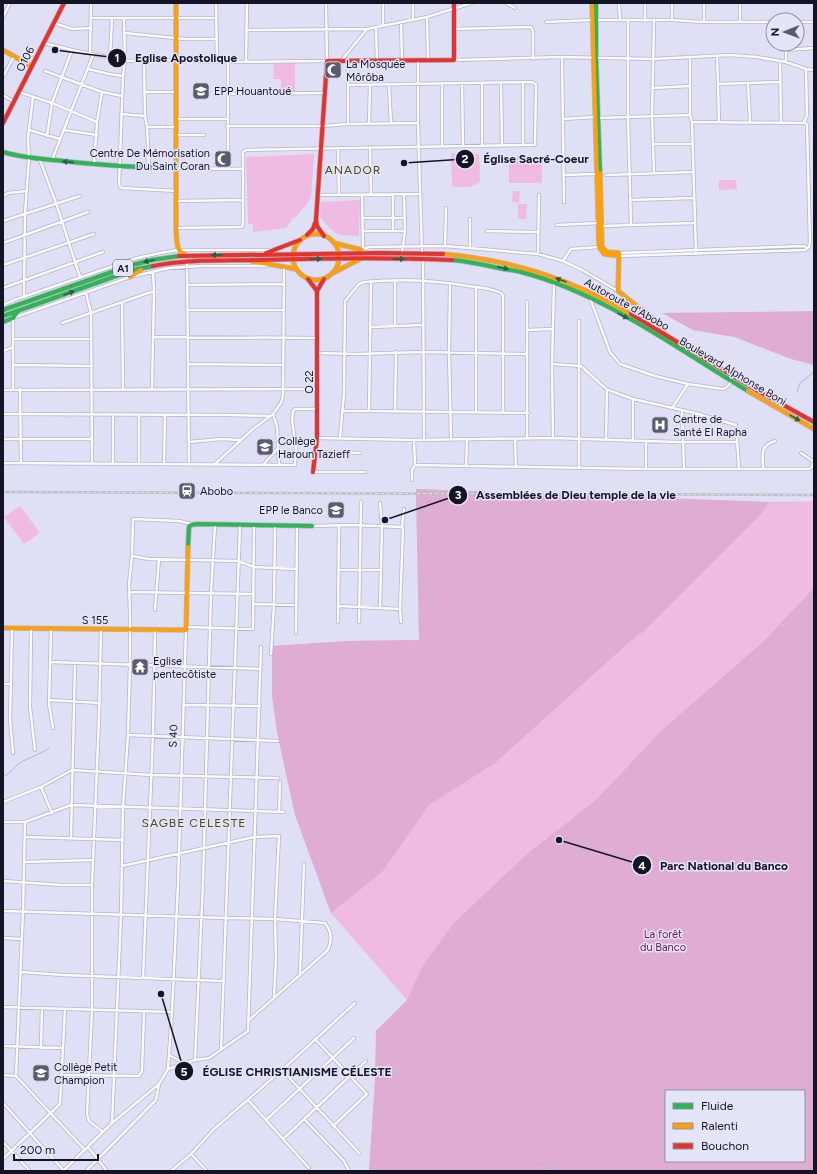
<svg xmlns="http://www.w3.org/2000/svg" width="817" height="1174" font-family="Figtree,sans-serif">
<style>
.green{fill:#f0bbe3;fill-rule:evenodd}
.forest{fill:#dfacd3;fill-rule:evenodd}
.lines{fill:none;stroke-linecap:round;stroke-linejoin:round}
.stream{stroke:#b2aff6;stroke-width:1}
.street-casing{stroke:#b5b4c7;stroke-width:4}
.fast-casing{stroke:#b5b4c7;stroke-width:5.5}
.slow-casing{stroke:#b5b4c7;stroke-width:5.5}
.jam-casing{stroke:#b5b4c7;stroke-width:5.5}
.street{stroke:#fafafe;stroke-width:2.5}
.fast{stroke:#30b455;stroke-width:4}
.slow{stroke:#ff9f0a;stroke-width:4}
.jam{stroke:#e5322d;stroke-width:4}
.rail-casing{stroke:#bebec4;stroke-width:2.5}
.rail{stroke:#e5e5fa;stroke-width:1;stroke-dasharray:3;stroke-linecap:butt}
.oneway{fill:#22643d}
.labels{text-anchor:middle;stroke-width:3;stroke-linejoin:round;paint-order:stroke}
.shield{fill:#e5e5fa;stroke:#535365;stroke-width:1}
.shield-label{font-size:10px;font-weight:bold;fill:#151425}
.street-label{font-size:11px;fill:#151425;stroke:#e5e5fa}
.poi-label{font-size:11px;fill:#151425;stroke:#e5e5fa;text-anchor:start}
.park-label{font-size:11px;fill:#6b184e;stroke:#e5e5fa}
.neighbourhood-label{font-size:12px;letter-spacing:1px;fill:#4f4a0a;stroke:#e5e5fa}
.leader{fill:none;stroke:#151425;stroke-width:1.5}
.callout-dot{fill:#151425;stroke:#e5e5fa;stroke-width:1.5}
.mark-label{font-size:12px;text-anchor:middle;font-weight:bold;fill:#fff}
.callout-label{font-size:12px;text-anchor:middle;font-weight:bold;fill:#151425;stroke:#e5e5fa;stroke-width:3;stroke-linejoin:round;paint-order:stroke}
</style>
<rect width="100%" height="100%" fill="#dfdff5"/>
<!-- green -->
<path class="green" d="M295,61V92H281V79H273L274,62Z
M451,153L479,154L480,182L470,187H452Z
M314,154L311,198L296,217L293,218L286,228L253,232V225L248,223L246,157Z
M509,157L542,158V183H509Z
M719,180H736L737,189L719,190Z
M513,191H520L519,203L512,202Z
M360,200L359,236C335,235 336,236 320,217L321,202Z
M518,204H527L526,219H518Z
M416,489L769,502L814,501V1171H369L375,1081L376,1031L407,1000L331,913L295,815L277,732L272,695V646L348,641L419,640ZM666,1091H804V1161H666Z
M20,506L40,533L24,544L4,517Z"/>
<!-- forest -->
<path class="forest" d="M814,311V365L791,359L734,337L693,330L662,313Z
M416,489L769,502L761,514L643,632L636,636L495,763L429,805L382,872L331,913L295,815L277,732L272,695V646L348,641L419,640Z
M814,588V1171H369L375,1081L376,1031L407,1000L422,967L453,924L526,855L597,799L662,730L763,642ZM666,1091H804V1161H666Z"/>
<g class="lines">
<!-- stream -->
<path class="stream" d="M797,392L800,383L814,372
M3,777C10,774 14,767 20,763C29,757 40,755 49,748
M535,1161L558,1171"/>
<defs>
<path id="street" d="M216,3L217,62
M413,3V20
M506,3L515,8
M619,3L620,20
M645,3V21
M672,3V20
M704,3V22
M740,3V22
M3,17L10,3
M427,17L428,60
M91,18H216
M124,18L125,61L123,76L119,184L120,187L122,188L177,191
M596,20H672L704,22H773
M628,21V118L631,225
M654,21L652,117L654,173
M401,22L402,60
M546,22L592,20
M797,22H814
M54,23L72,29L91,28
M383,25V3
M376,28L377,60
M454,29L531,27L533,31V59
M246,30L367,29L427,17L472,3
M125,33L185,39H217
M44,43L72,50L125,61L157,60L228,62L327,61L326,3
M90,54L91,3
M717,56L718,84L780,82
M562,57L564,202
M690,57V115L692,122
M110,58L112,18
M144,60L145,116L147,127L149,168
M454,60L562,57L653,59L730,55L757,57L786,62L806,69L814,70
M341,61L367,29
M348,61V124
M418,61V123L422,253
M780,61L781,122
M228,62V169
M246,62L247,3
M786,62V50L814,48
M88,69L109,74L123,76
M45,71L102,92L122,96
M3,77L14,56
M523,82V145
M442,83V147
M462,83L463,146
M501,83L502,145
M748,83L750,122
M718,84L719,122
M389,85L391,123
M653,88L690,86
M19,92L52,103L97,122
M144,92H176
M228,94L325,93
M3,95L14,102
M121,114L145,116
M599,118L690,115
M176,119H227
M563,119L595,117
M804,122L807,115L806,69
M369,124L370,85
M227,126H323L348,124L418,123
M147,127H176
M29,130L60,139
M64,130L97,135
M176,135H204
M47,136L52,103L72,50
M653,144H692
M482,146V83
M370,147L371,195
M338,148L339,195
M40,160L56,203L80,277
M52,160L93,55
M94,164L97,122L102,92
M176,168L243,169
M563,175L596,174
M606,175L693,172
M317,195L419,194
M362,195L363,249
M3,196L8,193L27,191
M243,200V152L246,150L523,145H534L535,144L536,85L532,82L348,85
M630,200L694,198
M362,218H404
M3,221L80,196
M557,225L598,223
M601,226L695,223
M176,228L242,227L243,225V200L177,201
M393,230V194
M363,231H405
M487,231L538,232
M3,243L88,212
M445,246L446,208
M470,247V219
M362,250L369,247L445,246L538,254L563,261L582,270L618,291
M402,252L405,231L404,194
M619,253L804,246L808,248
M538,254L539,195
M619,256L805,250L809,247L810,243L807,125L806,123L692,122L696,254
M423,259L424,440
M563,261L571,249L599,247
M187,262L189,464
M3,265L94,234
M371,281L369,411L528,413
M450,283L449,352L451,439
M187,285L284,284
M3,288L103,252
M86,293L91,313L92,464
M24,296L25,213L29,158L28,138L33,97
M590,298L610,352L620,364L655,376L688,384L723,389L727,387L732,381
M122,302L123,389
M527,302V438
M3,305L14,300L137,258L160,253L178,250H274
M188,310H284
M579,321V468
M62,323L154,291
M395,326V281
M371,327L423,325
M527,330L552,329
M154,337L317,338
M13,339H91
M3,351L13,347
M317,353L356,354L423,352L527,354
M188,364L283,365
M552,364L581,366L605,388L611,391L633,399L695,413L736,425L739,469
M13,365L92,366
M13,389V318L130,277L169,268L201,266H267
M20,389L21,463
M152,389L154,291L153,272
M3,390L317,389
M672,408L688,384
M343,411H369
M395,411L396,352
M682,411L684,469
M476,412V287
M3,414L231,415L269,416
M273,414L277,427L279,464
M113,415V464
M340,437L344,393L345,301L359,284L364,282C398,279 433,280 468,286C478,287 491,288 501,293L503,296V412
M317,438L414,440L553,438L678,442H737
M553,438L552,364L554,283
M3,439H92
M515,439L516,467
M606,440L607,389
M633,441V399
M646,441V469
M189,442L221,439L240,440
M316,452L360,453
M801,453L813,461
M3,463L295,465L296,450L292,419L293,411L295,409H317
M139,464V415
M164,464L165,415
M215,464L253,429L273,414L281,403L283,396L284,267
M264,464L278,448
M415,465L646,469H809L812,467L814,459
M466,466L467,440
M763,469C763,455 759,446 775,441
M313,472H365
M412,480V470L415,465L414,440
M312,526L352,525L402,527L403,529L400,609L401,622
M402,527L404,509
M132,556L149,559L238,561L254,567L297,569
M338,570H381
M129,592L254,594
M253,604L296,605
M338,606L400,609
M380,608L382,525L380,503
M155,610L159,559
M338,622L339,525
M359,622L361,502
M186,627L253,629L254,525
M12,628L10,720L13,753
M31,629L30,707L35,750
M51,629L49,704L53,728
M101,629L99,718L92,885V1010L87,1114L89,1121L103,1132
M296,633L297,526
M271,654L274,604L275,525
M50,662L260,669
M3,684H10
M49,700L100,703
M183,705L260,706
M128,735L278,741
M41,787L52,813
M3,802L41,787L72,770L152,775L278,778
M279,812L280,782
M3,822H25L71,805L284,812
M25,837L123,840
M71,838L75,663
M24,862L93,860
M122,866L254,837L279,836L275,919L276,959L274,997
M3,881L62,885H92
M3,911L226,918L275,919L325,923C332,932 332,940 328,950L249,1020
M3,938L22,939
M21,972L63,975L223,981
M300,974L304,864
M143,978L153,735L155,630
M3,1007L172,1012
M315,1039L367,1094L333,1126
M3,1046L63,1048
M41,1048L42,1008
M221,1050L240,525
M169,1055L184,1063
M195,1060L203,882L211,593L215,525
M168,1069L172,1012L178,884L186,630
M282,1070L360,1154
M3,1075L16,1076L85,1150
M62,1075L139,1076L142,1071L144,1012
M16,1076L23,912L25,822
M248,1100L309,1168
M3,1103L64,1171
M304,1119L344,1161L349,1171
M266,1120L354,1038
M112,1123L121,915L123,806L128,735L130,664V613L129,584L132,556L133,519L179,521L192,524
M283,1139L366,1061
M3,1142L30,1171
M88,1147L107,1171
M191,1154L207,1171
M3,1159L60,1104L65,1009
M63,1171L112,1123L159,1084
M86,1171L156,1100L159,1084L168,1069L195,1060L209,1058L248,1031L261,647
M171,1171L191,1154L214,1129L282,1070L355,1003"/>
<path id="fast" d="M596,3V58L600,173
M3,152C23,158 43,159 63,161C101,165 138,168 176,168
M452,260C466,261 480,264 494,267C503,269 512,270 521,272C603,293 676,348 748,391
M3,310L132,265L152,260L179,256
M3,316L133,270L153,266
M3,322L13,318L18,311
M188,547L189,527L191,525L197,524L312,526"/>
<path id="slow" d="M176,3V228C177,238 175,252 186,255
M592,3L599,247L604,254L619,256
M3,50L31,66
M600,173L602,247L607,252L619,253L618,291L661,325L664,330L663,333
M293 257a23 23 0 1 1 46 0a23 23 0 1 1-46 0Z
M334,243L362,250
M443,254C512,260 571,279 631,314
M251,261L296,269
M333,273L360,259
M130,277L141,270
M748,391L814,429
M3,628L186,630L188,547"/>
<path id="jam" d="M3,123L64,3
M307,235L313,229L315,223
M324,236L317,226L316,220L327,61L454,60V3
M266,253L300,240
M179,256L381,253L443,254
M153,266C188,259 224,261 260,260C324,258 388,257 452,260
M308,279L317,291
M631,314L758,391L814,422
M313,472L317,438V291L324,279"/>
</defs>
<!-- street casing -->
<use href="#street" class="street-casing"/>
<!-- fast casing -->
<use href="#fast" class="fast-casing"/>
<!-- slow casing -->
<use href="#slow" class="slow-casing"/>
<!-- jam casing -->
<use href="#jam" class="jam-casing"/>
<!-- street -->
<use href="#street" class="street"/>
<!-- fast -->
<use href="#fast" class="fast"/>
<!-- slow -->
<use href="#slow" class="slow"/>
<!-- jam -->
<use href="#jam" class="jam"/>
<defs>
<path id="rail" d="M3,492L814,495"/>
</defs>
<!-- rail casing -->
<use href="#rail" class="rail-casing"/>
<!-- rail -->
<use href="#rail" class="rail"/>
</g>
<!-- one-way arrows -->
<defs><path id="oneway-solid" d="M-6-.8H1V-3.2L6.5 0L1 3.2V.8H-6Z"/></defs>
<g class="oneway">
<use href="#oneway-solid" transform="translate(68 162) rotate(-174)"/>
<use href="#oneway-solid" transform="translate(217 255) rotate(179)"/>
<use href="#oneway-solid" transform="translate(316 259)"/>
<use href="#oneway-solid" transform="translate(399 259) rotate(-1)"/>
<use href="#oneway-solid" transform="translate(149 261) rotate(168)"/>
<use href="#oneway-solid" transform="translate(503 268) rotate(12)"/>
<use href="#oneway-solid" transform="translate(561 280) rotate(-160)"/>
<use href="#oneway-solid" transform="translate(69 293) rotate(-20)"/>
<use href="#oneway-solid" transform="translate(623 316) rotate(28)"/>
<use href="#oneway-solid" transform="translate(795 418) rotate(30)"/>
</g>
<!-- icons -->
<defs>
<symbol id="mosque-square" viewBox="-11 -11 22 22"><rect x="-9" y="-9" width="18" height="18" rx="4" fill="#5c5b6e" stroke="#e5e5fa"/><path d="M3.5-4.9A6 6 0 1 0 3.5 4.9A5 5 0 1 1 3.5-4.9Z" fill="#fff"/></symbol>
<symbol id="school-square" viewBox="-11 -11 22 22"><rect x="-9" y="-9" width="18" height="18" rx="4" fill="#5c5b6e" stroke="#e5e5fa"/><path d="M0-5L7-2L0 1L-7-2ZM-4 1L0 2.5L4 1V4Q0 6-4 4Z" fill="#fff"/></symbol>
<symbol id="hospital-square" viewBox="-11 -11 22 22"><rect x="-9" y="-9" width="18" height="18" rx="4" fill="#5c5b6e" stroke="#e5e5fa"/><path d="M-5-5h3v3.5h4V-5h3V5h-3V1.5h-4V5h-3Z" fill="#fff"/></symbol>
<symbol id="university-square" viewBox="-11 -11 22 22"><rect x="-9" y="-9" width="18" height="18" rx="4" fill="#5c5b6e" stroke="#e5e5fa"/><path d="M0-5L7-2L0 1L-7-2ZM-4 1L0 2.5L4 1V4Q0 6-4 4Z" fill="#fff"/></symbol>
<symbol id="station-square" viewBox="-11 -11 22 22"><rect x="-9" y="-9" width="18" height="18" rx="4" fill="#5c5b6e" stroke="#e5e5fa"/><path d="M-3-6H3Q5-6 5-4V2Q5 4 3 4L4.5 6H3L1.5 4h-3L-3 6H-4.5L-3 4Q-5 4-5 2V-4Q-5-6-3-6ZM-3.5-4v3h7v-3ZM-3.5 1v1.5H-2V1ZM2 1v1.5H3.5V1Z" fill="#fff"/></symbol>
<symbol id="temple-square" viewBox="-11 -11 22 22"><rect x="-9" y="-9" width="18" height="18" rx="4" fill="#5c5b6e" stroke="#e5e5fa"/><path d="M0-6L5-2H3V0L6.5 2.5H4V6H1.5V3h-3V6H-4V2.5H-6.5L-3 0V-2H-5Z" fill="#fff"/></symbol>
</defs>
<g fill-rule="evenodd">
<use href="#mosque-square" x="323" y="60" width="20" height="20"/>
<use href="#school-square" x="191" y="81" width="20" height="20"/>
<use href="#mosque-square" x="213" y="149" width="20" height="20"/>
<use href="#hospital-square" x="650" y="415" width="20" height="20"/>
<use href="#university-square" x="255" y="437" width="20" height="20"/>
<use href="#station-square" x="177" y="481" width="20" height="20"/>
<use href="#school-square" x="326" y="500" width="20" height="20"/>
<use href="#temple-square" x="130" y="657" width="20" height="20"/>
<use href="#university-square" x="31" y="1063" width="20" height="20"/>
</g>
<g class="labels">
<!-- shield labels -->
<rect class="shield" x="113" y="260" width="20" height="16" rx="3"/>
<g class="shield-label">
<text x="123" y="272">A1</text>
</g>
<!-- street labels -->
<g class="street-label">
<text transform="translate(25 59) rotate(-63)" y="4">O106</text>
<text transform="translate(627 304) rotate(29)" y="4">Autoroute d'Abobo</text>
<text transform="translate(733 371) rotate(31)" y="4">Boulevard Alphonse Boni</text>
<text transform="translate(309 382) rotate(-90)" y="4">O 22</text>
<text x="95" y="624">S 155</text>
<text transform="translate(173 736) rotate(-88)" y="4">S 40</text>
</g>
<!-- poi labels -->
<g class="poi-label">
<text x="346" y="68">La Mosquée<tspan x="346" dy="13">Môrôba</tspan></text>
<text x="214" y="95">EPP Houantoué</text>
<text x="210" y="157" text-anchor="end">Centre De Mémorisation<tspan x="210" dy="13">Du Saint Coran</tspan></text>
<text x="673" y="423">Centre de<tspan x="673" dy="13">Santé El Rapha</tspan></text>
<text x="278" y="445">Collège<tspan x="278" dy="13">Haroun Tazieff</tspan></text>
<text x="200" y="495">Abobo</text>
<text x="323" y="514" text-anchor="end">EPP le Banco</text>
<text x="153" y="665">Eglise<tspan x="153" dy="13">pentecôtiste</tspan></text>
<text x="54" y="1071">Collège Petit<tspan x="54" dy="13">Champion</tspan></text>
</g>
<!-- park labels -->
<g class="park-label">
<text x="663" y="938">La forêt<tspan x="663" dy="13">du Banco</tspan></text>
</g>
<!-- neighbourhood labels -->
<g class="neighbourhood-label">
<text x="353" y="174">ANADOR</text>
<text x="194" y="827">SAGBE CELESTE</text>
</g>
</g>
<!-- callouts -->
<path class="leader" d="M55 50L117 58M404 163L465 159M385 520L458 495M559 840L642 865M161 994L184 1071"/>
<g class="callout-dot">
<circle cx="55" cy="50" r="4"/>
<circle cx="404" cy="163" r="4"/>
<circle cx="385" cy="520" r="4"/>
<circle cx="559" cy="840" r="4"/>
<circle cx="161" cy="994" r="4"/>
<circle cx="117" cy="58" r="10"/>
<circle cx="465" cy="159" r="10"/>
<circle cx="458" cy="495" r="10"/>
<circle cx="642" cy="865" r="10"/>
<circle cx="184" cy="1071" r="10"/>
</g>
<g class="mark-label">
<text x="117" y="62">1</text>
<text x="465" y="163">2</text>
<text x="458" y="499">3</text>
<text x="642" y="870">4</text>
<text x="184" y="1076">5</text>
</g>
<g class="callout-label">
<text x="186" y="62">Eglise Apostolique</text>
<text x="536" y="163">Église Sacré-Coeur</text>
<text x="576" y="499">Assemblées de Dieu temple de la vie</text>
<text x="724" y="870">Parc National du Banco</text>
<text x="297" y="1076">ÉGLISE CHRISTIANISME CÉLESTE</text>
</g>
<!-- border -->
<rect width="817" height="1174" fill="none" stroke="#151425" stroke-width="8"/>
<!-- legend -->
<rect x="665" y="1090" width="140" height="72" fill="#e5e5fa" stroke="#9291a5"/>
<rect x="673" y="1103" width="20" height="6" fill="#30b455" stroke="#9291a5"/>
<text x="701" y="1110" font-size="12" fill="#151425">Fluide</text>
<rect x="673" y="1123" width="20" height="6" fill="#ff9f0a" stroke="#9291a5"/>
<text x="701" y="1130" font-size="12" fill="#151425">Ralenti</text>
<rect x="673" y="1143" width="20" height="6" fill="#e5322d" stroke="#9291a5"/>
<text x="701" y="1150" font-size="12" fill="#151425">Bouchon</text>
<!-- north arrow -->
<g transform="translate(785 32) rotate(269)"><circle r="19" fill="#e5e5fa" stroke="#9291a5"/>
<path d="M0-3L7 15L0 10L-7 15Z" fill="#5c5b6e"/>
<text y="-6" font-size="11" font-weight="bold" text-anchor="middle" fill="#151425">N</text>
</g>
<!-- scale -->
<path d="M14 1154v6h84v-6" fill="none" stroke="#151425" stroke-width="2"/>
<text x="20" y="1154" font-size="12" fill="#151425" stroke="#e5e5fa" stroke-width="3" paint-order="stroke">200 m</text>
</svg>
